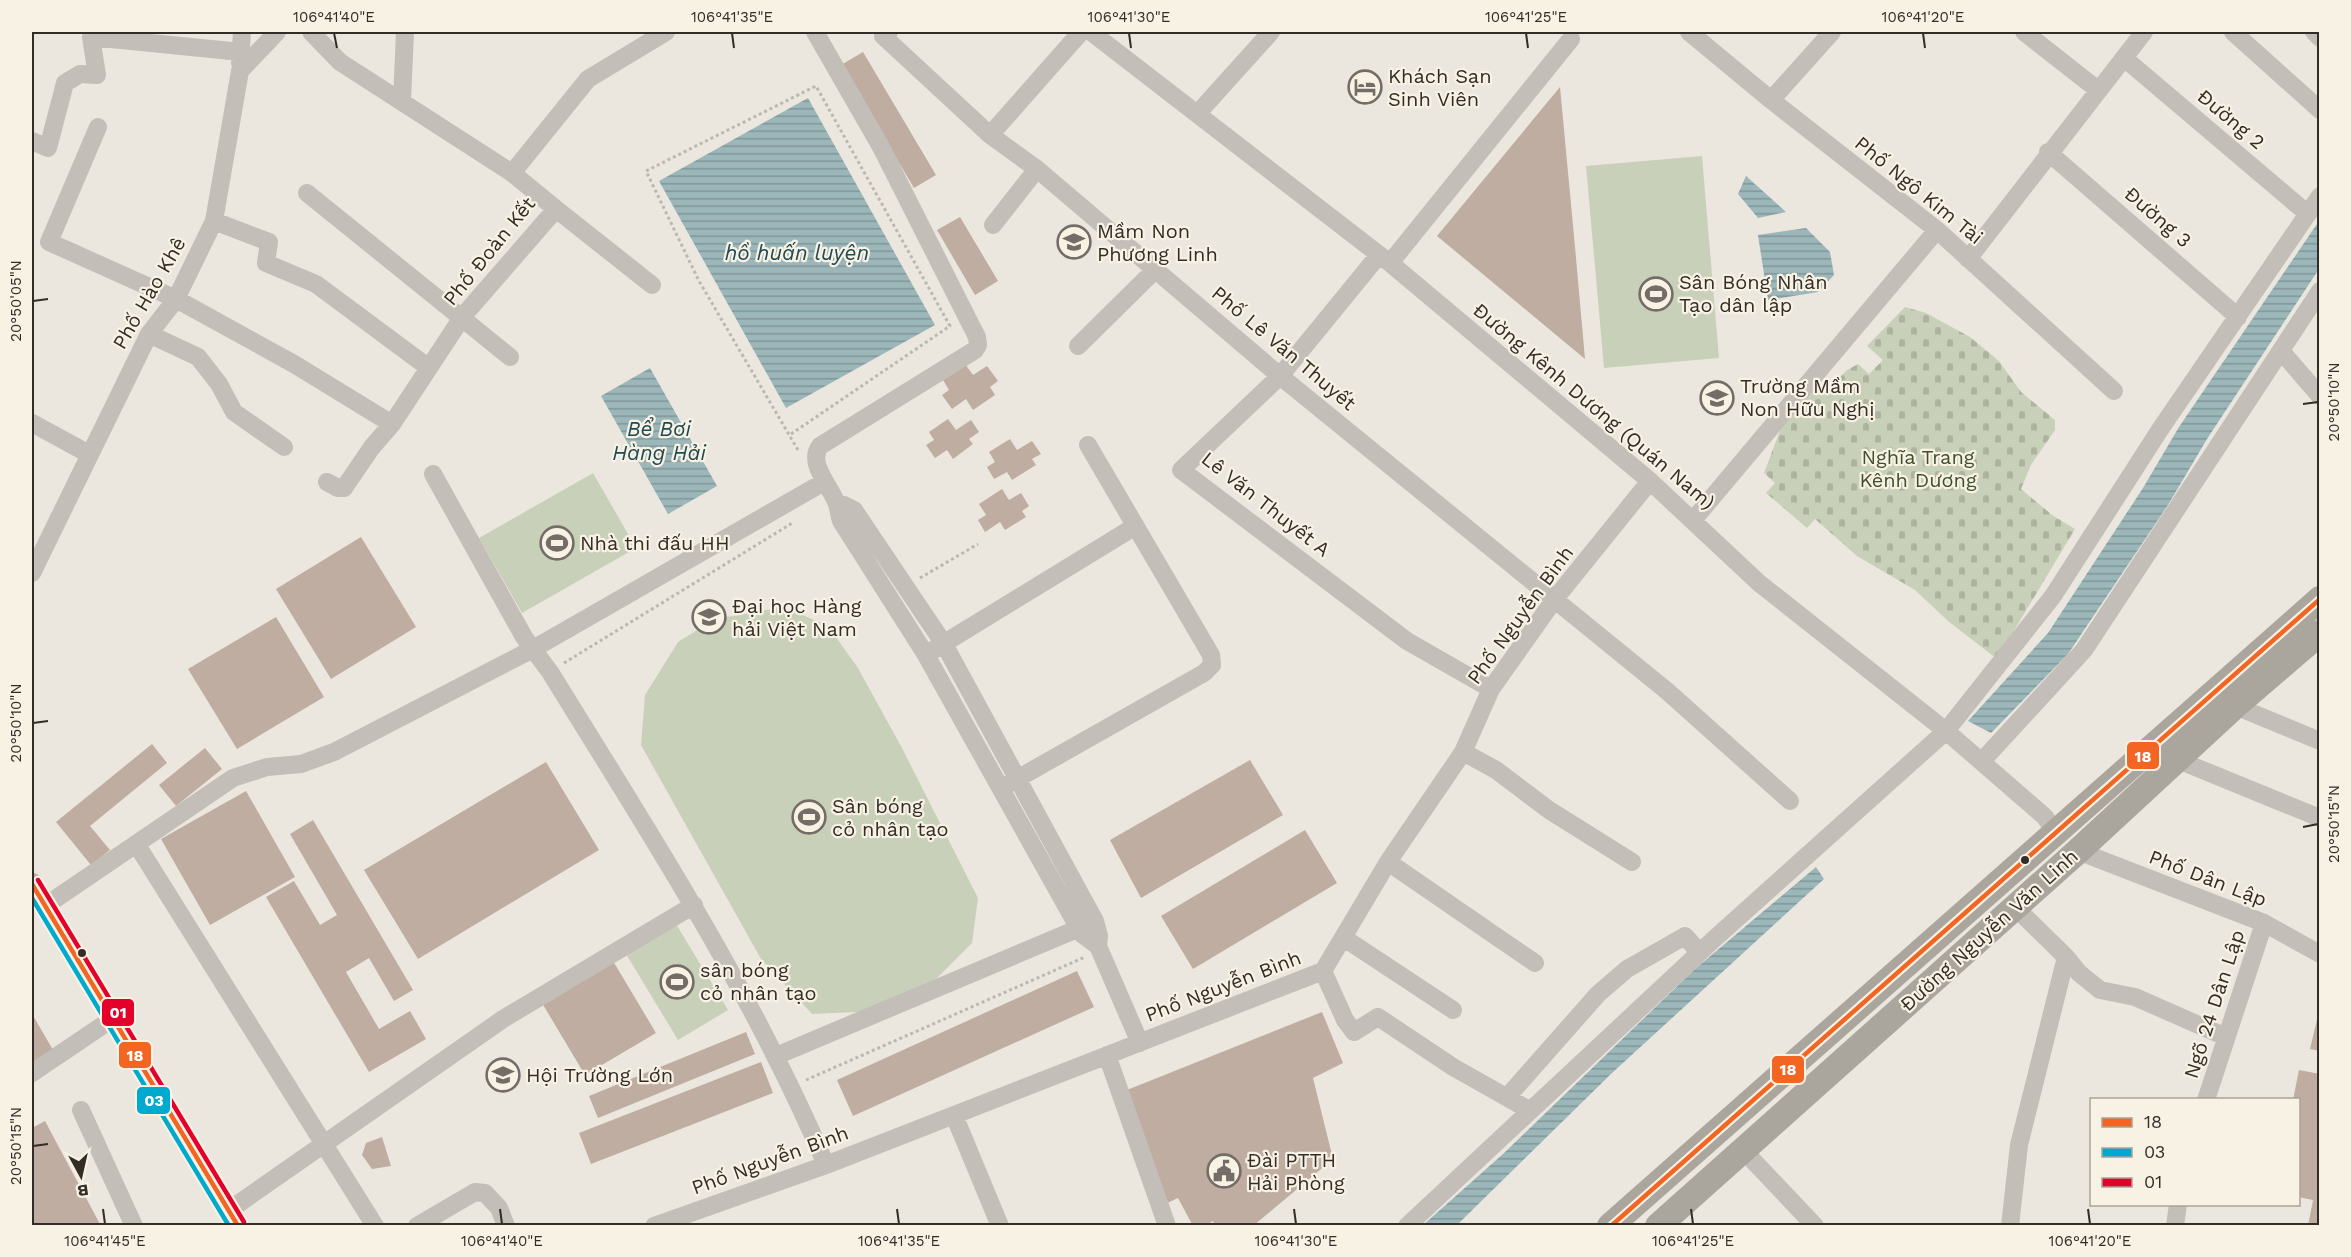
<svg xmlns="http://www.w3.org/2000/svg" width="2351" height="1257" font-family="'Work Sans',sans-serif">
<style>
.cemetery{fill:url(#cemetery-stones)}
.garden{fill:#c9d0b9}
.water{fill:url(#water-rules)}
.building{fill:#beada0}
.lines{fill:none;stroke-linecap:round;stroke-linejoin:round}
.path{stroke:#bcb7b1;stroke-width:3;stroke-dasharray:3 3;stroke-linecap:butt}
.minor{stroke:#c3beb8;stroke-width:18}
.major{stroke:#b2ada7;stroke-width:22}
.highway{stroke:#aaa59d;stroke-width:26}
.bus-1-casing{stroke:#f8f2e5;stroke-width:9}
.bus-2-casing{stroke:#f8f2e5;stroke-width:9}
.bus-3-casing{stroke:#f8f2e5;stroke-width:9}
.bus-1{stroke:#f26522;stroke-width:4.5}
.bus-2{stroke:#00a9ce;stroke-width:4.5}
.bus-3{stroke:#e4002b;stroke-width:4.5}
.ticks{fill:none;stroke:#342c27;stroke-width:2}
.bus-dot{fill:#342c27;stroke:#f8f2e5;stroke-width:2}
.labels{text-anchor:middle;stroke-width:4.5;stroke-linejoin:round;paint-order:stroke}
.poi-label{font-size:20px;fill:#342c27;stroke:#f8f2e5;text-anchor:start}
.street-label{font-size:20px;fill:#342c27;stroke:#f8f2e5}
.park-label{font-size:20px;fill:#3f512c;stroke:#f8f2e5}
.water-label{font-size:21px;font-style:italic;fill:#1e4953;stroke:#f8f2e5}
.line-badge{stroke:#f8f2e5;stroke-width:2}
.badge-label{font-size:16px;text-anchor:middle;font-weight:bold;fill:#fff}
.neatline{fill:none;stroke:#342c27;stroke-width:2}
.ticks-label{font-size:15px;text-anchor:middle;fill:#342c27}
</style>
<defs>
<pattern id="cemetery-stones" width="16" height="16" patternUnits="userSpaceOnUse" patternTransform="scale(1.5)"><rect width="16" height="16" fill="#c9d0b9"/><path d="M2 7V4a2 2 0 0 1 4 0v3zM10 15v-3a2 2 0 0 1 4 0v3z" fill="#adb39f"/></pattern>
<pattern id="water-rules" width="6" height="5" patternUnits="userSpaceOnUse" patternTransform="scale(1.5)"><rect width="6" height="5" fill="#9cb7ba"/><path d="M0 2.5h6" fill="none" stroke="#809597"/></pattern>
</defs>
<rect width="100%" height="100%" fill="#ebe7de"/>
<!-- cemetery -->
<path class="cemetery" d="M1905,307L1926,313L1970,337L1999,361L2021,392L2055,420V430L2031,465L2021,489L2052,515L2075,529L1997,659L1948,621L1915,590L1857,556L1815,519L1807,528L1766,493L1775,483L1764,473L1786,415L1816,379L1827,390L1847,370L1858,364L1869,374L1883,360L1867,346Z"/>
<!-- garden -->
<path class="garden" d="M1702,156L1719,358L1604,368L1586,166Z
M593,473L636,548L522,613L479,538Z
M784,607L828,626L858,668L903,750L978,898L972,943L933,982L877,1011L812,1014L761,959L641,745L645,695L678,642L715,619Z
M676,924L728,1010L678,1040L626,954Z"/>
<!-- water -->
<path class="water" d="M808,98L935,325L786,408L659,181Z
M1746,176L1786,212L1758,218L1738,194Z
M2319,221V269L2207,439L2168,505L2068,654L1991,733L1968,721L2048,633L2143,488L2179,427Z
M1806,228L1830,252L1834,275L1818,292L1768,300L1758,235Z
M650,368L717,486L668,514L601,396Z
M1816,867L1824,879L1612,1073L1457,1225L1422,1226L1503,1154L1695,969Z"/>
<!-- building -->
<path class="building" d="M863,52L936,175L914,188L841,65Z
M1560,87L1575,247L1585,359L1437,236Z
M960,217L998,281L975,295L937,230Z
M965,364L973,375L987,366L998,381L990,387L995,395L973,410L966,399L952,409L942,395L949,390L943,380Z
M948,419L956,430L971,420L979,432L969,439L973,444L953,459L947,450L935,458L926,445L934,440L929,432Z
M1010,439L1017,450L1032,441L1041,454L1032,459L1036,465L1012,480L1007,472L994,479L987,467L995,462L989,452Z
M1002,489L1009,500L1021,493L1029,506L1022,511L1026,517L1005,530L1000,522L985,532L978,520L986,515L979,504Z
M361,537L416,627L331,679L276,589Z
M276,617L324,697L237,749L188,669Z
M152,744L167,763L90,826L110,850L91,865L56,822Z
M205,748L222,769L176,806L159,785Z
M1250,760L1283,815L1141,898L1110,840Z
M546,762L599,850L418,959L364,870Z
M246,791L295,877L210,925L161,839Z
M313,820L413,990L394,1001L369,958L346,972L379,1029L410,1011L426,1039L369,1072L266,897L294,881L320,925L337,915L290,834Z
M1305,830L1337,883L1193,969L1161,916Z
M613,961L656,1033L585,1075L542,1003Z
M1077,971L1094,1007L853,1116L837,1080Z
M2319,1011H2320V1051L2310,1049Z
M1322,1012L1343,1063L1313,1078L1333,1159L1253,1226H1215L1213,1221L1205,1226H1193L1178,1198L1163,1205L1127,1090Z
M32,1014L56,1055L35,1068L32,1062Z
M746,1032L755,1054L598,1118L589,1096Z
M761,1062L773,1093L591,1164L579,1133Z
M2299,1070L2320,1074V1226H2308L2313,1200L2298,1197V1100H2293Z
M45,1121L101,1226H32V1128Z
M382,1137L391,1166L372,1169L362,1155L366,1143Z"/>
<g class="lines">
<!-- path -->
<path class="path" d="M791,434L950,326L816,86L646,171L699,281L798,450
M920,578L978,544
M564,663L794,522
M806,1080L1085,957"/>
<!-- minor -->
<path class="minor" d="M311,32L340,62L512,173
M815,32L881,147L977,337L978,345L975,350L820,446C806,464 834,490 838,507C839,512 839,516 841,521L926,655L1082,934L1098,946
M889,32L883,36L990,135L1037,169L1280,376L1667,691L1790,801
M1091,32L1390,263L1650,481L1759,583L1946,731L2045,817L2054,831
M1689,32L1771,100L1937,230L2114,391
M2024,32L2098,90
M2233,32L2320,110
M2314,32L2320,38
M2124,58L2308,214
M240,63L242,32
M1771,100L1832,32
M402,101L405,32
M1198,113L1271,32
M98,127L49,242L176,299L294,364L392,424
M990,135L1081,32
M32,141L48,148L65,83L80,74L97,75L91,37L241,52
M2048,152L2238,317
M307,193L510,357
M556,209L652,285
M214,221L269,242L266,263L316,284L429,368
M993,225L1037,169
M1378,256L1280,376L1181,470L1407,641L1491,689
M1968,259L2144,32
M1390,263L1571,39
M149,334L198,357L219,384L234,412L284,447
M1078,346L1156,269
M2281,351L2320,396
M32,423L89,454
M433,474L524,637L550,672C649,832 752,991 826,1165
M327,482L338,488H344L372,447L392,424L463,316L556,209L512,173L588,79L666,32
M838,508L844,505L854,510L944,644L1095,921L1099,936L1098,946L1140,1043
M1694,519L1937,230
M32,573L149,334L176,299L214,221L240,71L277,32
M933,650L1134,527
M2235,706L2320,741
M1463,752L1496,770L1549,810L1632,862
M2178,760L2320,818
M1982,761L2084,650L2320,291
M1008,784L1204,673L1212,665L1211,655L1088,445
M137,845L375,1226
M2078,851L2264,923L2320,954
M1388,862L1535,963
M45,906L233,778L267,767L301,764L334,752L533,649L824,482
M2015,907L2066,957L2079,973L2100,990L2135,997L2226,1037
M1344,938L1453,1010
M1323,971L1345,1020L1354,1032L1378,1017L1453,1067L1529,1110
M1107,1055L1167,1226
M776,1056L1089,924
M32,1073L112,1019
M1508,1096L1598,994L1627,969L1685,936L1699,952
M2206,1100L2264,923
M81,1110L134,1226
M954,1115L1000,1226
M1744,1151L1815,1226
M228,1211L503,1019L694,905
M417,1226L475,1192L485,1193L499,1208L506,1226
M654,1226L826,1165L1323,971L1388,862L1463,752L1491,689L1554,600L1650,481
M1407,1226L1713,940L1946,731L2053,596L2161,428L2320,196
M2010,1226L2019,1145L2066,957
M2175,1226L2178,1204"/>
<!-- major -->
<path class="major" d="M32,884L238,1226"/>
<!-- highway -->
<path class="highway" d="M1610,1226L2320,599
M1658,1226L2078,851L2235,706L2320,633"/>
<defs>
<path id="bus-1" d="M32,884L238,1226
M1611,1226L2320,599"/>
<path id="bus-2" d="M32,898L229,1226"/>
<path id="bus-3" d="M38,880L244,1222"/>
</defs>
<!-- bus-1 casing -->
<use href="#bus-1" class="bus-1-casing"/>
<!-- bus-2 casing -->
<use href="#bus-2" class="bus-2-casing"/>
<!-- bus-3 casing -->
<use href="#bus-3" class="bus-3-casing"/>
<!-- bus-1 -->
<use href="#bus-1" class="bus-1"/>
<!-- bus-2 -->
<use href="#bus-2" class="bus-2"/>
<!-- bus-3 -->
<use href="#bus-3" class="bus-3"/>
</g>
<!-- ticks -->
<path class="ticks" d="M334,33L337,48M732,33L734,48M1129,33L1131,48M1526,33L1528,48M1923,33L1925,48M33,301L48,299M2303,404L2318,402M33,723L48,721M2303,827L2318,824M33,1146L48,1144M103,1209L105,1224M500,1209L502,1224M897,1209L899,1224M1294,1209L1296,1224M1691,1209L1693,1224M2088,1209L2090,1224"/>
<!-- icons -->
<defs>
<symbol id="hotel-ring" viewBox="-11 -11 22 22"><circle r="9.5" fill="#f8f2e5" stroke="#746d67" stroke-width="1.5"/><path d="M-6-4.5h1.5V1H6V5H4.5V3h-9V5H-6ZM-4 0a1.8 1.8 0 1 1 3.6 0ZM.5 0V-2.5h3Q6-2.5 6 0Z" fill="#746d67"/></symbol>
<symbol id="school-ring" viewBox="-11 -11 22 22"><circle r="9.5" fill="#f8f2e5" stroke="#746d67" stroke-width="1.5"/><path d="M0-5L7-2L0 1L-7-2ZM-4 1L0 2.5L4 1V4Q0 6-4 4Z" fill="#746d67"/></symbol>
<symbol id="stadium-ring" viewBox="-11 -11 22 22"><circle r="9.5" fill="#f8f2e5" stroke="#746d67" stroke-width="1.5"/><path d="M0-5a6.5 5 0 1 0 0 10a6.5 5 0 1 0 0-10ZM-3.5-1.8h7v3.6h-7Z" fill="#746d67"/></symbol>
<symbol id="university-ring" viewBox="-11 -11 22 22"><circle r="9.5" fill="#f8f2e5" stroke="#746d67" stroke-width="1.5"/><path d="M0-5L7-2L0 1L-7-2ZM-4 1L0 2.5L4 1V4Q0 6-4 4Z" fill="#746d67"/></symbol>
<symbol id="civic-ring" viewBox="-11 -11 22 22"><circle r="9.5" fill="#f8f2e5" stroke="#746d67" stroke-width="1.5"/><path d="M-.6-6.5H3V-4.5H.6V-3L4-1V1h2V6H-6V1h2V-1L-.6-3ZM-1.2 2.5V6h2.4V2.5Z" fill="#746d67"/></symbol>
</defs>
<g fill-rule="evenodd">
<use href="#hotel-ring" x="1346" y="68" width="38" height="38"/>
<use href="#school-ring" x="1055" y="223" width="38" height="38"/>
<use href="#stadium-ring" x="1637" y="275" width="38" height="38"/>
<use href="#school-ring" x="1698" y="379" width="38" height="38"/>
<use href="#stadium-ring" x="538" y="524" width="38" height="38"/>
<use href="#university-ring" x="690" y="598" width="38" height="38"/>
<use href="#stadium-ring" x="790" y="798" width="38" height="38"/>
<use href="#stadium-ring" x="658" y="963" width="38" height="38"/>
<use href="#university-ring" x="484" y="1056" width="38" height="38"/>
<use href="#civic-ring" x="1205" y="1152" width="38" height="38"/>
</g>
<!-- markers -->
<g class="bus-dot">
<circle cx="2025" cy="860" r="5"/>
<circle cx="82" cy="953" r="5"/>
</g>
<g class="labels">
<!-- poi labels -->
<g class="poi-label">
<text x="1388" y="83">Khách Sạn<tspan x="1388" dy="23">Sinh Viên</tspan></text>
<text x="1097" y="238">Mầm Non<tspan x="1097" dy="23">Phương Linh</tspan></text>
<text x="1679" y="289">Sân Bóng Nhân<tspan x="1679" dy="23">Tạo dân lập</tspan></text>
<text x="1740" y="393">Trường Mầm<tspan x="1740" dy="23">Non Hữu Nghị</tspan></text>
<text x="580" y="550">Nhà thi đấu HH</text>
<text x="732" y="613">Đại học Hàng<tspan x="732" dy="23">hải Việt Nam</tspan></text>
<text x="832" y="813">Sân bóng<tspan x="832" dy="23">cỏ nhân tạo</tspan></text>
<text x="700" y="977">sân bóng<tspan x="700" dy="23">cỏ nhân tạo</tspan></text>
<text x="526" y="1082">Hội Trường Lớn</text>
<text x="1247" y="1167">Đài PTTH<tspan x="1247" dy="23">Hải Phòng</tspan></text>
</g>
<!-- street labels -->
<g class="street-label">
<text transform="translate(2231 119) rotate(40)" y="7">Đường 2</text>
<text transform="translate(1919 190) rotate(39)" y="7">Phố Ngô Kim Tài</text>
<text transform="translate(2158 217) rotate(41)" y="7">Đường 3</text>
<text transform="translate(489 251) rotate(-51)" y="7">Phố Đoàn Kết</text>
<text transform="translate(149 293) rotate(-60)" y="7">Phố Hào Khê</text>
<text transform="translate(1284 348) rotate(40)" y="7">Phố Lê Văn Thuyết</text>
<text transform="translate(1594 406) rotate(40)" y="7">Đường Kênh Dương (Quán Nam)</text>
<text transform="translate(1266 504) rotate(38)" y="7">Lê Văn Thuyết A</text>
<text transform="translate(1520 615) rotate(-54)" y="7">Phố Nguyễn Bình</text>
<text transform="translate(2208 878) rotate(21)" y="7">Phố Dân Lập</text>
<text transform="translate(1989 930) rotate(-42)" y="7">Đường Nguyễn Văn Linh</text>
<text transform="translate(1223 986) rotate(-21)" y="7">Phố Nguyễn Bình</text>
<text transform="translate(2214 1004) rotate(-72)" y="7">Ngõ 24 Dân Lập</text>
<text transform="translate(770 1160) rotate(-20)" y="7">Phố Nguyễn Bình</text>
</g>
<!-- park labels -->
<g class="park-label">
<text x="1918" y="464">Nghĩa Trang<tspan x="1918" dy="23">Kênh Dương</tspan></text>
</g>
<!-- water labels -->
<g class="water-label">
<text x="797" y="260">hồ huấn luyện</text>
<text x="659" y="436">Bể Bơi<tspan x="659" dy="24">Hàng Hải</tspan></text>
</g>
</g>
<g class="line-badge">
<rect x="2126" y="741" width="34" height="29" rx="6" fill="#f26522"/>
<rect x="101" y="998" width="34" height="29" rx="6" fill="#e4002b"/>
<rect x="118" y="1041" width="34" height="28" rx="6" fill="#f26522"/>
<rect x="1771" y="1055" width="34" height="29" rx="6" fill="#f26522"/>
<rect x="136" y="1086" width="35" height="29" rx="6" fill="#00a9ce"/>
</g>
<g class="badge-label">
<text x="2143" y="762">18</text>
<text x="118" y="1018">01</text>
<text x="135" y="1061">18</text>
<text x="1788" y="1075">18</text>
<text x="154" y="1106">03</text>
</g>
<!-- border -->
<rect width="2351" height="1257" fill="none" stroke="#f8f2e5" stroke-width="66"/>
<!-- legend -->
<rect x="2090" y="1098" width="210" height="108" fill="#f8f2e5" stroke="#aaa399" stroke-width="1.5"/>
<rect x="2102" y="1118" width="30" height="9" fill="#f26522" stroke="#aaa399" stroke-width="1.5"/>
<text x="2144" y="1128" font-size="18" fill="#342c27">18</text>
<rect x="2102" y="1148" width="30" height="9" fill="#00a9ce" stroke="#aaa399" stroke-width="1.5"/>
<text x="2144" y="1158" font-size="18" fill="#342c27">03</text>
<rect x="2102" y="1178" width="30" height="9" fill="#e4002b" stroke="#aaa399" stroke-width="1.5"/>
<text x="2144" y="1188" font-size="18" fill="#342c27">01</text>
<!-- north arrow -->
<g transform="translate(81 1176) rotate(172)" stroke="#f8f2e5" stroke-width="4.5" paint-order="stroke">
<path d="M0-4.5L10 22L0 15L-10 22Z" fill="#342c27"/>
<text y="-9" font-size="16" font-weight="bold" text-anchor="middle" fill="#342c27">B</text>
</g>
<rect x="33" y="33" width="2285" height="1191" class="neatline"/>
<g class="ticks-label">
<text x="334" y="22">106°41'40"E</text>
<text x="732" y="22">106°41'35"E</text>
<text x="1129" y="22">106°41'30"E</text>
<text x="1526" y="22">106°41'25"E</text>
<text x="1923" y="22">106°41'20"E</text>
<text transform="translate(16 301) rotate(-90)" y="5">20°50'05"N</text>
<text transform="translate(2334 402) rotate(-90)" y="5">20°50'10"N</text>
<text transform="translate(16 723) rotate(-90)" y="5">20°50'10"N</text>
<text transform="translate(2334 824) rotate(-90)" y="5">20°50'15"N</text>
<text transform="translate(16 1146) rotate(-90)" y="5">20°50'15"N</text>
<text x="105" y="1246">106°41'45"E</text>
<text x="502" y="1246">106°41'40"E</text>
<text x="899" y="1246">106°41'35"E</text>
<text x="1296" y="1246">106°41'30"E</text>
<text x="1693" y="1246">106°41'25"E</text>
<text x="2090" y="1246">106°41'20"E</text>
</g>
</svg>
